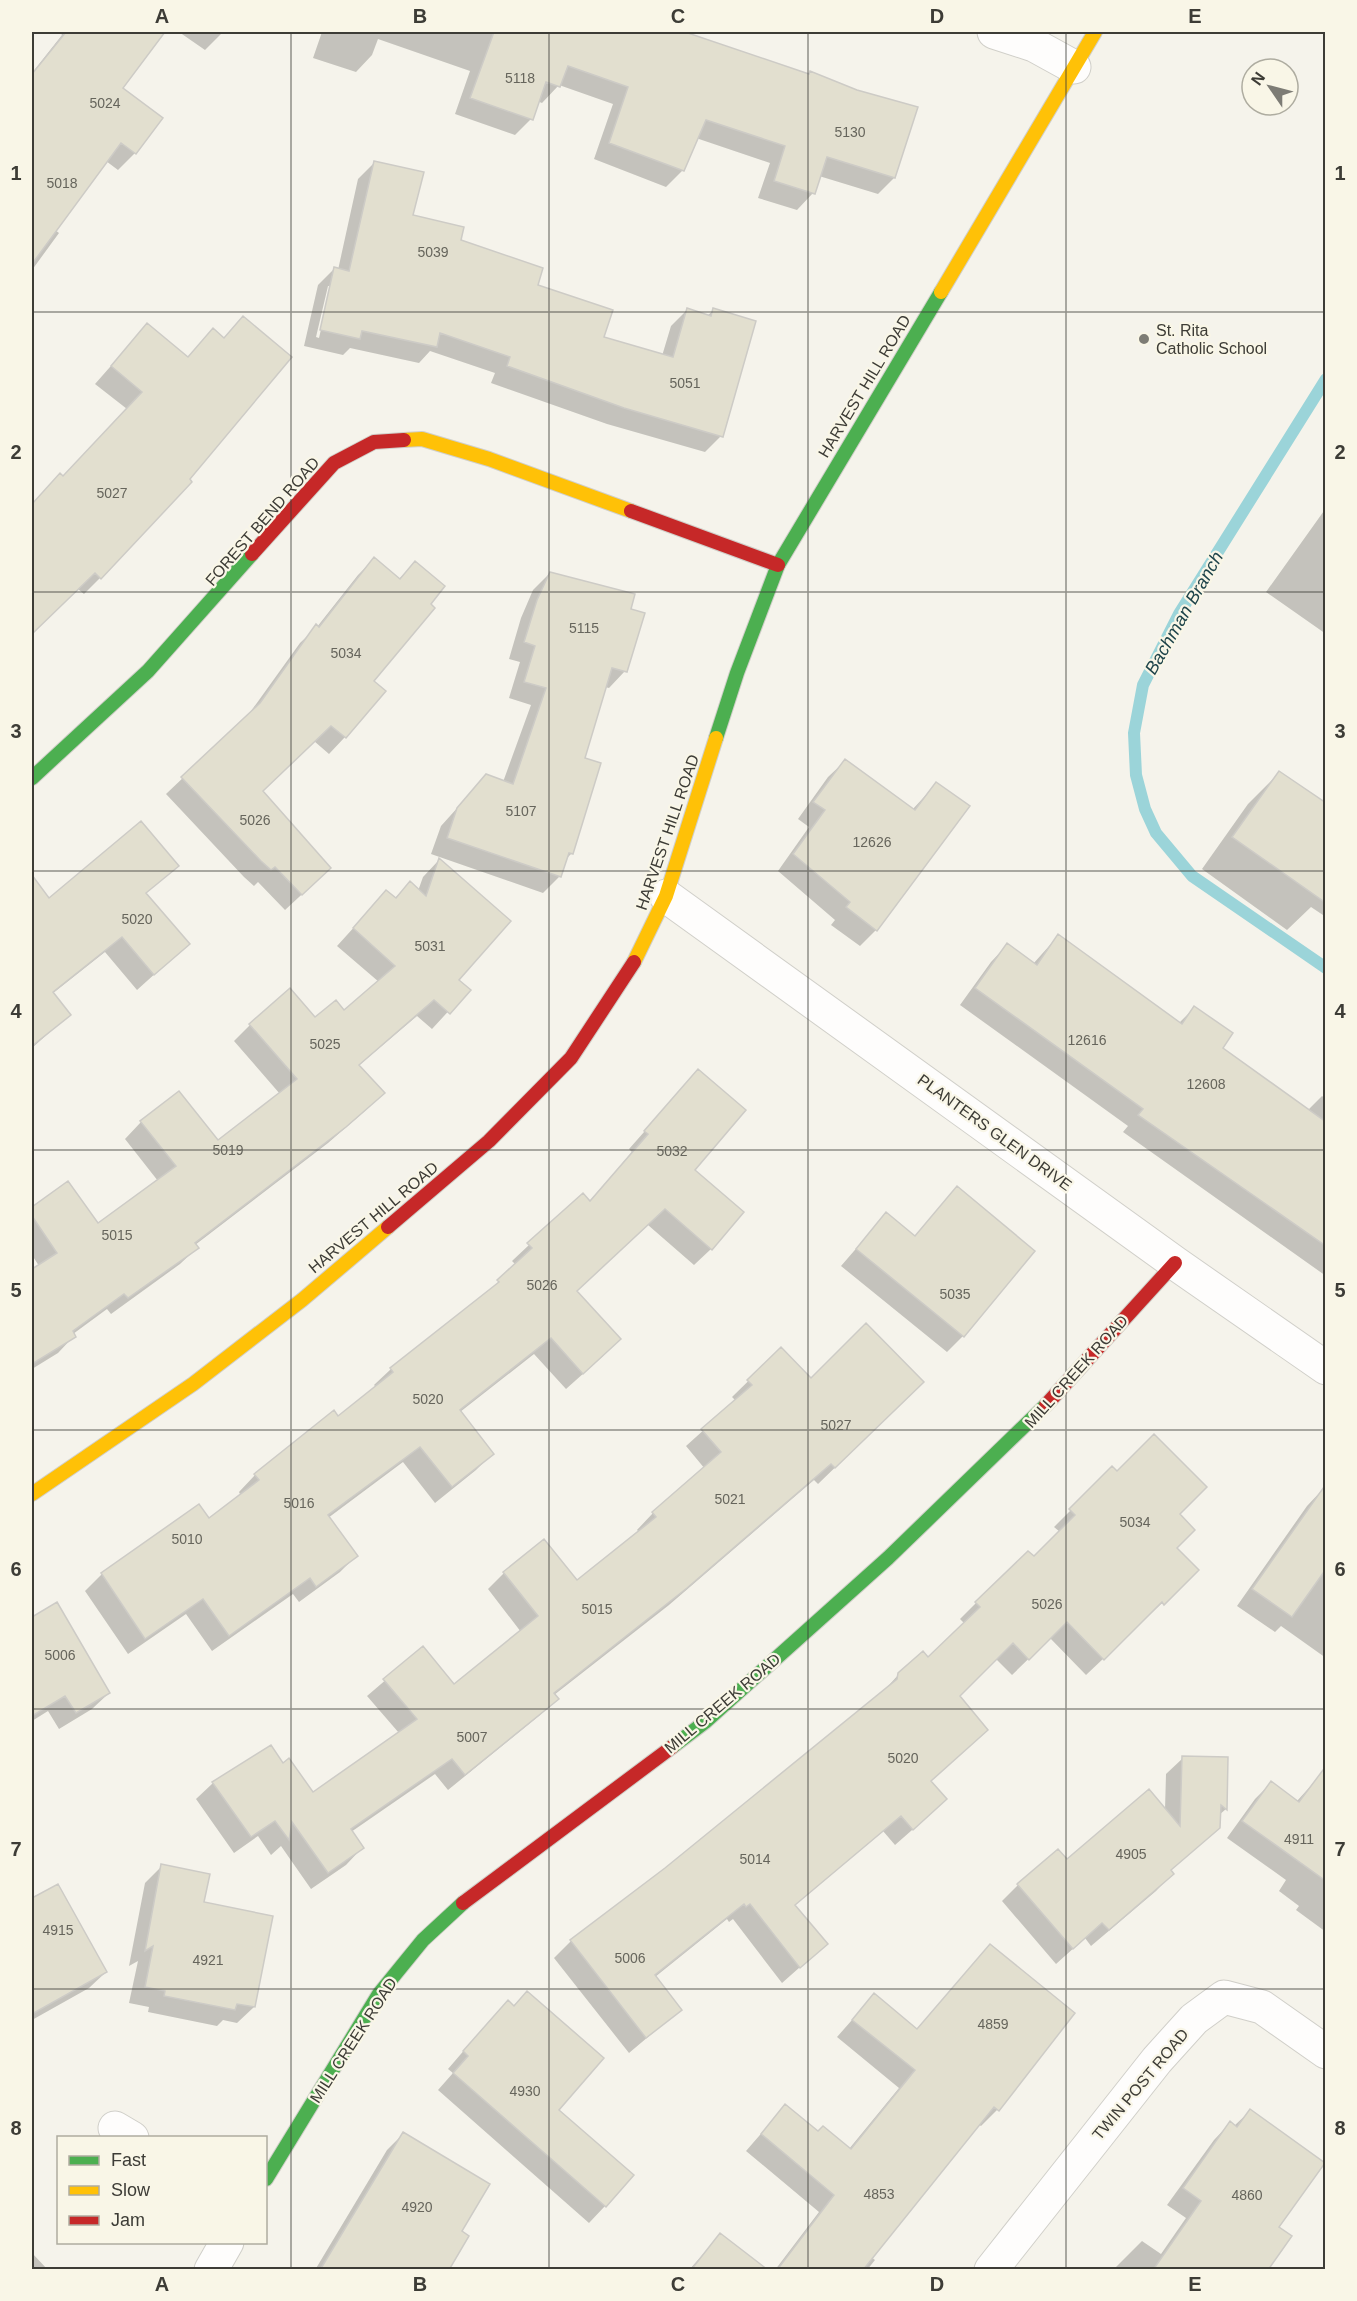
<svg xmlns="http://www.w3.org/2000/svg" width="1357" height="2301" font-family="Helvetica,sans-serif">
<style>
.shadow{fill:#0003;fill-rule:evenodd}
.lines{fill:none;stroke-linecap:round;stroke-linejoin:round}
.stream{stroke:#9bd4d9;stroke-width:12}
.building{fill:#e2dfcf;stroke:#cdcbc6;stroke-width:1.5}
.street-casing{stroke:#d0cfc9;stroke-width:35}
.fast-casing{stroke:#d0cfc9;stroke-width:16}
.slow-casing{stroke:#d0cfc9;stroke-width:16}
.jam-casing{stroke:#d0cfc9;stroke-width:16}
.street{stroke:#fefdfc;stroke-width:33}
.fast{stroke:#4caf50;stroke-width:14}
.slow{stroke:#ffc107;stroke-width:14}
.jam{stroke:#c62828;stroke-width:14}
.grid{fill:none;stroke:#3d3c36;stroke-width:1.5;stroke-opacity:0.55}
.poi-dot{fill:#7d7c75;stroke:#f9f6e7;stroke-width:2}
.labels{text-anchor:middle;stroke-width:4.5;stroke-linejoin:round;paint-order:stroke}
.number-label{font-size:14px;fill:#66655c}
.poi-label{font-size:16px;fill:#3d3c36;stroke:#f9f6e7;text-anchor:start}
.street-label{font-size:16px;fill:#3d3c36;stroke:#f9f6e7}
.water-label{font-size:18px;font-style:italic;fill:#1e444a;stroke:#f9f6e7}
.neatline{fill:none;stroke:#3d3c36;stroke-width:2}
.grid-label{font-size:20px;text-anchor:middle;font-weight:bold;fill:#3d3c36}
</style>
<rect width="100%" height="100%" fill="#f5f3eb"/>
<!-- shadow -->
<path class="shadow" d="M60,32H163L121,88L161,118L135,153L118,170L106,161L55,230L59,233L32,270V73L62,35Z
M179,32H223L205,50Z
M322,32H680L808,75L810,73L894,178L878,194L819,176L813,193L797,210L758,198L770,163L696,138L683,170L666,187L594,159L613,104L559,85L542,103L537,101L531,119L515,135L455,114L470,71L378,39L372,55L356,72L313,58Z
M374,163L412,217L536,286L602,338L662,356L671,326L687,310L707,316L714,310L721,436L705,452L607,424L491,383L495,373L430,351L419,363L350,348L343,355L304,346L318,285L334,269L338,270L358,179ZM328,286H331L319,338L316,337Z
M243,318L100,578L84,594L78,589L32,633V505L63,478L127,409L95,384L147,325L187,358L213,330L223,339Z
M1326,508V634L1266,592Z
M374,559L398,580L415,563L371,681L345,737L329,754L314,741L261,791L312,885L285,910L258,882L254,886L244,877L166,794L246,718L300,643L317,627L358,575Z
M550,573L629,610L625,671L609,688L605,687L584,759L572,853L565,860L559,877L543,893L431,854L441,826L486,776L503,782L531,705L509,698L520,662L509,659L521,618L533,590Z
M845,761L912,810L936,784L876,930L860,946L831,925L835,920L778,871L809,827L798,819L828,777Z
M1279,773L1326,805V917L1311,907L1287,930L1202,869L1248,804Z
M439,860L456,980L468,990L432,1029L417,1016L358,1066L382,1093L366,1110L328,1143L195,1245L197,1248L180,1264L111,1314L107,1309L73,1334L74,1336L58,1353L32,1369V1270L39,1266L32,1255V1209L67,1183L97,1225L158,1181L125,1139L141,1122L218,1142L280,1094L234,1041L250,1025L315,1019L344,1012L379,982L337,946L386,892L394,899L410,883L418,891L423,877Z
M177,865L145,894L188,944L137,990L105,952L52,994L69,1015L32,1048V896L41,889L49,900Z
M1058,936L1179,1023L1194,1008L1221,1048L1307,1111L1322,1096L1326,1099V1276L1123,1132L1128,1126L960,1005L991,962L1007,945L1033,964Z
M698,1071L693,1170L711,1249L694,1265L648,1225L575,1291L603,1356L566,1389L534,1354L460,1412L492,1454L476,1470L435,1503L403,1462L328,1518L356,1556L340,1572L299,1602L293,1594L212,1651L186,1614L128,1654L85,1591L102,1574L199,1507L209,1521L241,1496L239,1492L255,1475L338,1418L376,1387L374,1385L391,1369L483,1297L516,1265L512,1261L582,1195L589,1202L632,1152L629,1149Z
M957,1188L963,1336L947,1352L841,1266L886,1214L914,1237Z
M781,1349L811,1380L906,1399L818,1484L814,1480L669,1605L554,1695L557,1699L540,1715L448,1790L435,1774L351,1832L362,1848L346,1865L311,1889L281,1846L271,1855L258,1836L234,1853L196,1799L213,1783L270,1747L283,1765L312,1794L399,1733L367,1696L423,1648L454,1686L521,1632L488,1589L504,1573L576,1582L639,1532L637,1530L653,1513L705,1469L686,1446L736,1401L732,1397Z
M1112,1469L1178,1514L1175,1548L1197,1570L1086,1675L1050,1638L1012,1675L996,1659L958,1696L930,1782L928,1816L895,1845L883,1831L794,1906L826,1944L782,1983L733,1919L729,1922L727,1919L655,1977L680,2010L629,2053L554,1958L571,1941L666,1869L881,1694L899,1674L928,1660L965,1624L960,1619L976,1603L1034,1558L1060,1532L1054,1527Z
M1323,1489L1326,1491V1658L1281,1626L1275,1632L1237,1606L1307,1506Z
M57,1604L109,1693L92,1709L59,1729L48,1711L32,1721V1619Z
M1183,1758L1227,1759L1226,1809L1219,1815V1827L1170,1871L1172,1874L1156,1891L1091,1946L1085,1938L1056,1964L1002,1901L1018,1885L1165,1810L1166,1774Z
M1317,1779L1326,1785V1932L1296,1910L1299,1906L1279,1891L1286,1880L1227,1838L1255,1799L1271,1783L1297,1801Z
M162,1866L203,1903L254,2007L237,2023L223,2020L217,2026L148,2012L149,2007L129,2003L138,1961L129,1966L145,1883Z
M58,1886L106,1972L89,1988L32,2020V1900Z
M990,1946L1073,2013L997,2110L981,2126L978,2124L871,2257L875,2260L867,2270H775L819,2212L746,2151L785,2106L818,2133L849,2149L899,2088L837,2037L874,1995L916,2030Z
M527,1993L557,2110L605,2206L589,2223L438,2090L453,2073L448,2069L491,2019L508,2002L512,2007Z
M1250,2111L1207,2270H1113L1142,2241L1161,2254L1186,2218L1167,2205L1214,2140L1230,2123L1234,2126Z
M403,2134L460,2232L447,2270H315L387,2150Z
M720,2235L766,2270H689Z
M32,2253L48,2270H32Z"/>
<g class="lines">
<!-- stream -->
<path class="stream" d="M1326,379L1179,614L1143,685L1134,733L1136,775L1145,809L1156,833L1192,876L1326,968"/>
</g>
<!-- building -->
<path class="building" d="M66,32H165L123,88L163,118L136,154L121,143L32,264V74Z
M494,32H685L809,74L810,71L857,90L918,107L895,178L827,157L815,194L774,181L785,146L706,120L684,171L609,143L628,87L568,66L560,87L546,82L533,120L470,98Z
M374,161L424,172L413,215L464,227L461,240L543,268L538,285L613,310L604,337L673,357L687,308L711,316L713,308L756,321L723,437L624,408L507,366L510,357L440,333L437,347L362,331L360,339L320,330L334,267L349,271Z
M243,316L292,357L190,479L192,482L101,579L95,573L32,634V504L60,473L63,476L142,392L111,366L147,323L188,357L213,328L224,338Z
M374,557L400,579L415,561L445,586L431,604L435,608L374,681L386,691L346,738L331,726L263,791L331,868L302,895L275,867L271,870L261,861L181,777L260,703L316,624L319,627Z
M550,572L635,594L631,609L645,613L627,672L612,668L585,758L601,763L573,854L569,853L561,877L447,838L457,808L486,774L513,784L546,688L524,682L535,646L524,642L537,600Z
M845,759L915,810L936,782L970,806L877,931L846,907L850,902L793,854L825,810L813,802Z
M1279,771L1326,803V903L1232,837Z
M141,821L179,866L146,893L190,944L154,975L122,937L53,992L71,1015L32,1046V875L49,898Z
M439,858L511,921L459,980L471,990L450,1014L434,1000L359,1065L385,1093L346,1127L195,1243L199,1248L128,1298L124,1294L73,1331L76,1337L32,1364V1269L57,1253L32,1216V1207L68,1181L98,1223L176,1166L140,1121L179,1091L218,1140L297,1079L249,1024L290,988L315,1017L336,1000L344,1010L395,966L353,928L386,890L396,898L410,881L426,896Z
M1058,934L1182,1024L1194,1006L1233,1033L1223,1048L1326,1122V1246L1138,1115L1143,1109L975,988L1007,943L1037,965Z
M698,1069L746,1110L695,1170L744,1212L712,1250L665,1209L577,1291L621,1339L583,1374L551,1338L460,1410L494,1454L452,1487L420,1447L328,1515L358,1556L316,1587L310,1578L229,1636L203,1599L145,1639L101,1573L199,1504L209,1518L259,1480L254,1474L334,1410L338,1416L393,1372L390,1368L499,1282L497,1280L532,1248L527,1243L583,1193L590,1201L648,1134L644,1131Z
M957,1186L1035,1251L964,1337L856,1249L886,1212L915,1236Z
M866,1323L924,1382L835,1468L831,1464L687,1588L554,1693L559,1699L465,1775L452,1759L351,1829L364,1848L328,1873L292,1822L289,1840L275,1821L251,1837L212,1782L271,1745L283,1763L289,1758L313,1792L417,1719L383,1679L423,1646L454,1684L538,1616L503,1572L544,1539L577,1580L656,1517L652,1512L721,1452L701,1429L752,1385L747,1380L781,1347L811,1378Z
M1154,1434L1207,1487L1180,1514L1195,1530L1177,1548L1199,1570L1164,1605L1162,1602L1104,1660L1067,1622L1029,1660L1013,1643L960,1696L988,1730L931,1781L947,1799L913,1830L901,1816L795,1905L828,1944L800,1968L750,1904L746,1907L744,1904L655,1975L682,2010L646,2038L570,1940L665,1868L897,1679L898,1673L923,1651L928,1657L980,1607L975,1602L1028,1551L1034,1556L1075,1515L1069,1509L1112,1466L1117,1471Z
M1326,1484V1569L1292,1617L1252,1589Z
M57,1602L110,1693L76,1713L65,1696L32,1716V1617Z
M1182,1756L1228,1757L1227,1810L1221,1805L1220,1828L1171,1870L1174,1874L1109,1930L1102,1923L1073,1949L1017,1884L1058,1849L1067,1859L1149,1789L1180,1826Z
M1326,1766V1881L1242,1821L1271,1781L1299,1802Z
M161,1864L210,1874L204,1902L273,1916L255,2007L237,2004L235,2010L164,1996L165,1991L145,1987L153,1946L145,1951Z
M58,1884L107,1972L32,2014V1898Z
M990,1944L1075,2013L999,2111L994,2107L863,2270H777L834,2195L761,2134L785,2104L818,2131L823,2126L851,2149L915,2070L852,2020L874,1993L917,2029Z
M527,1991L604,2058L559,2110L634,2175L606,2207L453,2073L468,2056L463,2051L508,2000L514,2006Z
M1250,2109L1325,2163L1279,2227L1292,2236L1268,2270H1153L1201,2201L1183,2188L1230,2121L1237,2127Z
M403,2132L490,2184L462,2231L469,2236L449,2270H320Z
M720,2233L768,2270H691Z"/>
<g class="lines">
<defs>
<path id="street" d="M994,32L1034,45L1074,67
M666,896L1175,1263L1326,1368
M115,2128L132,2138
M211,2270L227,2242
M991,2270L1157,2060L1194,2019L1224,1997L1262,2007L1326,2052"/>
<path id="fast" d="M716,738L737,673L778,565L941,292
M32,778L148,671L252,554
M672,1747L705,1722L888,1558L1046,1405
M266,2179L379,1994L423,1940L463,1903"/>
<path id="slow" d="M941,292L1095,32
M404,440L422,439L489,459L631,511
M634,962L666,896L716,738
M32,1494L193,1384L302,1300L388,1227"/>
<path id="jam" d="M631,511L778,565
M252,554L334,463L374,442L404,440
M388,1227L489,1141L571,1058L634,962
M1046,1405L1175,1263
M463,1903L672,1747"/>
</defs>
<!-- street casing -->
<use href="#street" class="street-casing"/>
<!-- fast casing -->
<use href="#fast" class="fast-casing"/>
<!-- slow casing -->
<use href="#slow" class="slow-casing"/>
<!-- jam casing -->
<use href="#jam" class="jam-casing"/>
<!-- street -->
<use href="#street" class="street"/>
<!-- fast -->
<use href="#fast" class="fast"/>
<!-- slow -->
<use href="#slow" class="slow"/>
<!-- jam -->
<use href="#jam" class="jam"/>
</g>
<!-- grid -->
<path class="grid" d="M291,32V2270M549,32V2270M808,32V2270M1066,32V2270M32,312H1326M32,592H1326M32,871H1326M32,1150H1326M32,1430H1326M32,1709H1326M32,1989H1326"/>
<!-- markers -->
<circle class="poi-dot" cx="1144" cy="339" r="6"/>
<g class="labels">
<!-- number labels -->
<g class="number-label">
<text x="520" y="83">5118</text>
<text x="105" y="108">5024</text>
<text x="850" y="137">5130</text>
<text x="62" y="188">5018</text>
<text x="433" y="257">5039</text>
<text x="685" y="388">5051</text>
<text x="112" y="498">5027</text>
<text x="584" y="633">5115</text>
<text x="346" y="658">5034</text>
<text x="521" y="816">5107</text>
<text x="255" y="825">5026</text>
<text x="872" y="847">12626</text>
<text x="137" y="924">5020</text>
<text x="430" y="951">5031</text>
<text x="1087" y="1045">12616</text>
<text x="325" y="1049">5025</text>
<text x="1206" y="1089">12608</text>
<text x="228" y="1155">5019</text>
<text x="672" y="1156">5032</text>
<text x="117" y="1240">5015</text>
<text x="542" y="1290">5026</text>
<text x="955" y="1299">5035</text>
<text x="428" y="1404">5020</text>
<text x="836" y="1430">5027</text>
<text x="730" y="1504">5021</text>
<text x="299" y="1508">5016</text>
<text x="1135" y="1527">5034</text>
<text x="187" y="1544">5010</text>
<text x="1047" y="1609">5026</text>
<text x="597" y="1614">5015</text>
<text x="60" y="1660">5006</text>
<text x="472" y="1742">5007</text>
<text x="903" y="1763">5020</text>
<text x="1299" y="1844">4911</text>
<text x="1131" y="1859">4905</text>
<text x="755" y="1864">5014</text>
<text x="58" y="1935">4915</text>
<text x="630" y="1963">5006</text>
<text x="208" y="1965">4921</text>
<text x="993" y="2029">4859</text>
<text x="525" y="2096">4930</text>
<text x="879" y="2199">4853</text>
<text x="1247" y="2200">4860</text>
<text x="417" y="2212">4920</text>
</g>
<!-- poi labels -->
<g class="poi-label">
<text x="1156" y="336">St. Rita<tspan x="1156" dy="18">Catholic School</tspan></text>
</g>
<!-- street labels -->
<g class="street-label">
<text transform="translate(864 386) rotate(-59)" y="6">HARVEST HILL ROAD</text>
<text transform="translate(262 521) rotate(-49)" y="6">FOREST BEND ROAD</text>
<text transform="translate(667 832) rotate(-71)" y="6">HARVEST HILL ROAD</text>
<text transform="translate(995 1132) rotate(36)" y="6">PLANTERS GLEN DRIVE</text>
<text transform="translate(373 1217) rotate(-40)" y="6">HARVEST HILL ROAD</text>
<text transform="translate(1076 1371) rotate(-48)" y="6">MILL CREEK ROAD</text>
<text transform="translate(722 1703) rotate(-40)" y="6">MILL CREEK ROAD</text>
<text transform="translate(353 2040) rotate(-57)" y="6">MILL CREEK ROAD</text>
<text transform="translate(1140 2084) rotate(-50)" y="6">TWIN POST ROAD</text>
</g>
<!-- water labels -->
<g class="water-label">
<text transform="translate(1184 613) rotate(-60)" y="6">Bachman Branch</text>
</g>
</g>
<!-- border -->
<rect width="1357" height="2301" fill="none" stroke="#f9f6e7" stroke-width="66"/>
<!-- legend -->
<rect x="57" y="2136" width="210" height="108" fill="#f9f6e7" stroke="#aeaca0" stroke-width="1.5"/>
<rect x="69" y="2156" width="30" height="9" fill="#4caf50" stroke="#aeaca0" stroke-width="1.5"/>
<text x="111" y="2166" font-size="18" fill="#3d3c36">Fast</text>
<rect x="69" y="2186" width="30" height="9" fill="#ffc107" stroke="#aeaca0" stroke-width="1.5"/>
<text x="111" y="2196" font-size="18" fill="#3d3c36">Slow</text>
<rect x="69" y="2216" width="30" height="9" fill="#c62828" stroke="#aeaca0" stroke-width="1.5"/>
<text x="111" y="2226" font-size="18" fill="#3d3c36">Jam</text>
<!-- north arrow -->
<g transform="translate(1270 87) rotate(305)"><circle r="28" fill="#f9f6e7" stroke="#aeaca0" stroke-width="1.5"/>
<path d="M0-4.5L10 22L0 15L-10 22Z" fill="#7d7c75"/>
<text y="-9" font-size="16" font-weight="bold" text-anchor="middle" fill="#3d3c36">N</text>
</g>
<rect x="33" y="33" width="1291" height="2235" class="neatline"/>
<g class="grid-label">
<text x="162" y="23">A</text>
<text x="420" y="23">B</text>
<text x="678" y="23">C</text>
<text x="937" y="23">D</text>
<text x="1195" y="23">E</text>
<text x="16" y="180">1</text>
<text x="1340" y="180">1</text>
<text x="16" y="459">2</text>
<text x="1340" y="459">2</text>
<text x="16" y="738">3</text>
<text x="1340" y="738">3</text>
<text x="16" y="1018">4</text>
<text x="1340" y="1018">4</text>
<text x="16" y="1297">5</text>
<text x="1340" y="1297">5</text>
<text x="16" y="1576">6</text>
<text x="1340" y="1576">6</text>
<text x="16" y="1856">7</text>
<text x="1340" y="1856">7</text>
<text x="16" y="2135">8</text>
<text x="1340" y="2135">8</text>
<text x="162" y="2291">A</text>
<text x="420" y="2291">B</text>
<text x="678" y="2291">C</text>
<text x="937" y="2291">D</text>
<text x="1195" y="2291">E</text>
</g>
</svg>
